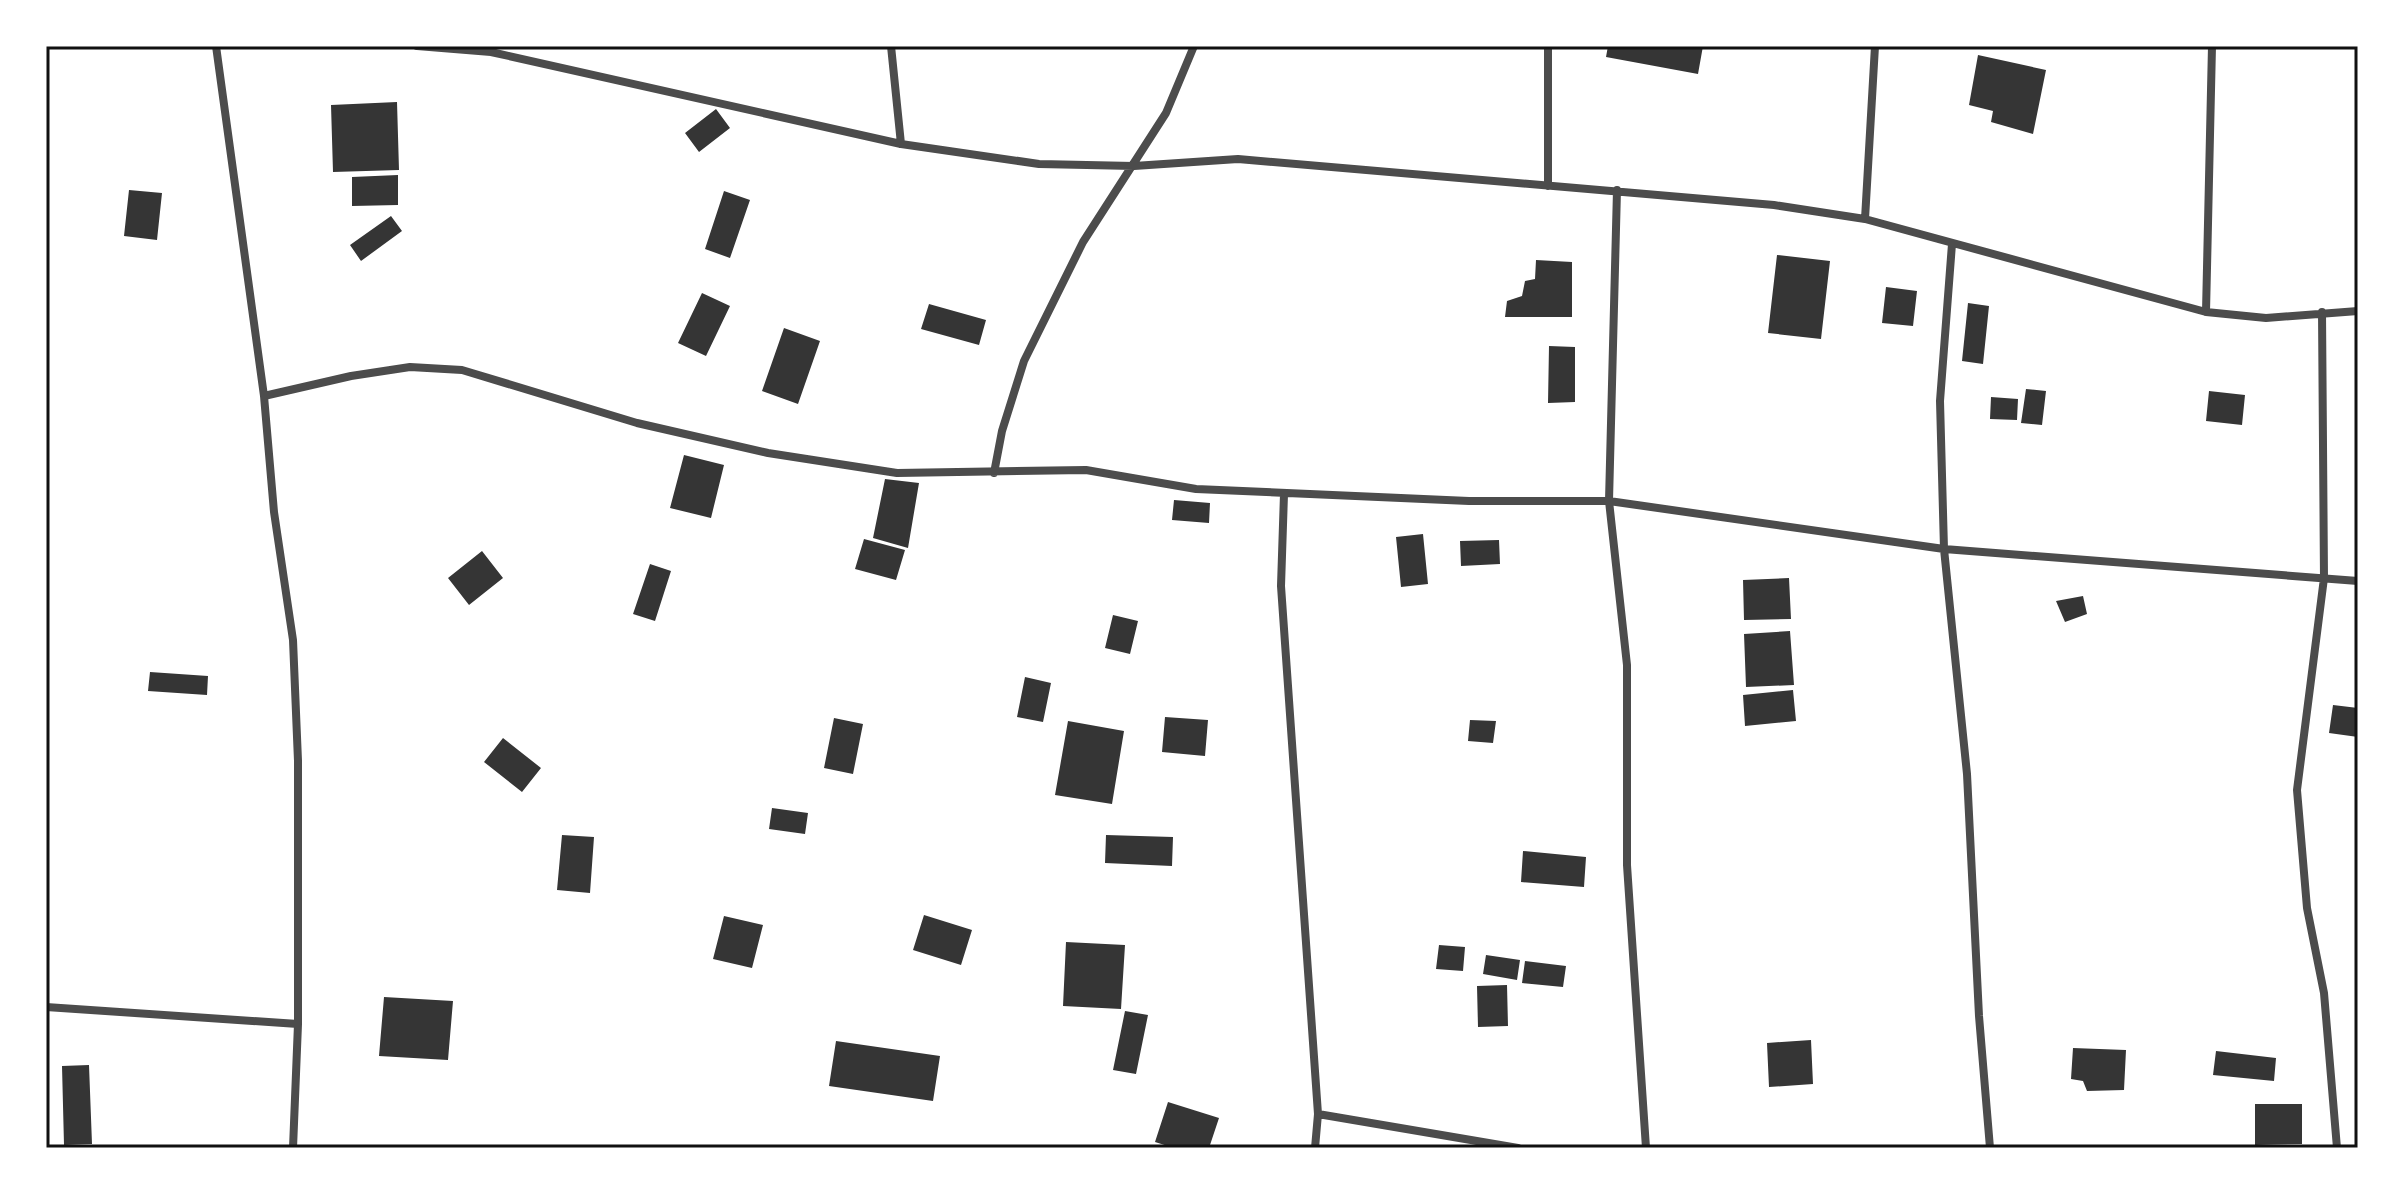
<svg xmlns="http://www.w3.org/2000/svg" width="2404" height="1194" font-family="'IBM Plex Serif',serif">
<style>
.building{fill:#353535}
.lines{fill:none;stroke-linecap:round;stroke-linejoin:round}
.minor{stroke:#4c4c4c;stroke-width:8}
.neatline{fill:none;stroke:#111;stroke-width:3}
</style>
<rect width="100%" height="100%" fill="#fff"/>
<!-- building -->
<path class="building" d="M1608,46H1703L1698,74L1606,57Z
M1978,55L2046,70L2033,134L1991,122L1993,111L1969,105Z
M397,102L399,170L333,172L331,105Z
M716,109L730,128L699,152L685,133Z
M398,175V205L352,206V177Z
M129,190L162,193L157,240L124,236Z
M724,191L750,200L730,258L705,249Z
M391,216L402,231L361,261L350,245Z
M1777,255L1830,261L1821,339L1768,333Z
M1536,260L1572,262V317H1505L1507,301L1522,296L1525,281L1535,279Z
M1886,287L1917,291L1913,326L1882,323Z
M702,293L730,306L706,356L678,343Z
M1968,303L1989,306L1983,364L1962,361Z
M929,304L986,320L979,345L921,329Z
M784,328L820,341L798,404L762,391Z
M1549,346L1575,347V402L1548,403Z
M2026,389L2046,391L2042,425L2021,423Z
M2209,391L2245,395L2242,425L2206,421Z
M1991,397L2018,399L2017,420L1990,419Z
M684,455L724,465L711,518L670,508Z
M885,479L919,483L908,548L873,538Z
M1174,500L1210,503L1209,523L1172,520Z
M1423,534L1428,584L1401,587L1396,537Z
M864,539L905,550L896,580L855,569Z
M1499,540L1500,564L1461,566L1460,541Z
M482,551L503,578L469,605L448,578Z
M650,564L671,571L655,621L633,614Z
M1789,578L1791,619L1744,620L1743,580Z
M2083,596L2087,614L2065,622L2056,601Z
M1113,615L1138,621L1130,654L1105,648Z
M1790,631L1794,685L1746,687L1744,634Z
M150,672L208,676L207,695L148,691Z
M1025,677L1051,683L1043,722L1017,717Z
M1793,690L1796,721L1745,726L1743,695Z
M2333,705L2358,708V737L2329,733Z
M1165,717L1208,720L1205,756L1162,752Z
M834,718L863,724L853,774L824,768Z
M1470,720L1496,721L1493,743L1468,741Z
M1068,721L1124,731L1112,804L1055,795Z
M503,738L541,768L522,792L484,762Z
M772,808L808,813L805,834L769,829Z
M562,835L594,837L590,893L557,890Z
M1106,835L1173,837L1172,866L1105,863Z
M1523,851L1586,857L1584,887L1521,882Z
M924,915L972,930L961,965L913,950Z
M724,916L763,925L752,968L713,959Z
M1066,942L1125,945L1121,1009L1063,1006Z
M1439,945L1465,947L1463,971L1436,969Z
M1486,955L1520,960L1517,980L1483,974Z
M1525,961L1566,966L1563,987L1522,983Z
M1507,985L1508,1026L1478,1027L1477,986Z
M384,997L453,1001L448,1060L379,1056Z
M1125,1011L1148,1015L1136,1074L1113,1070Z
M1811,1040L1813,1084L1769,1087L1767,1043Z
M836,1041L940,1056L933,1101L829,1086Z
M2073,1048L2126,1050L2124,1090L2087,1091L2083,1081L2071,1079Z
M2216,1051L2276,1058L2274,1081L2213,1075Z
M89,1065L92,1144L64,1145L62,1066Z
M1168,1102L1219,1118L1209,1148H1174L1155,1142Z
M2255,1104H2302V1144L2255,1145Z"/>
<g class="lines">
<!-- minor -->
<path class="minor" d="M216,46L264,396L274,512L293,640L298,761V1024L293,1148
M417,46L491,52L901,144L1039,164L1134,166L1238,159L1774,205L1865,219L2206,312L2266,318L2358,311
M891,46L901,144
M1548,186V46
M1617,190L1609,501L1627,665V865L1646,1148
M1865,219L1875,46
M1952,244L1940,401L1944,549L1967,774L1979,1016L1990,1148
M2206,312L2212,46
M2322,312L2324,578L2297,790L2307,908L2324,993L2337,1148
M264,396L351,376L410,367L462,370L637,423L768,453L897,473L1086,470L1196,489L1469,501H1609L1944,549L2358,581
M994,473L1002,431L1024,361L1083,242L1166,113L1194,46
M1284,494L1281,586L1318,1114L1315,1148
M46,1007L298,1024
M1318,1114L1518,1148"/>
</g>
<!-- border -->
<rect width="2404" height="1194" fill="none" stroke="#ffffff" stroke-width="96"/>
<rect x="48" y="48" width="2308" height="1098" class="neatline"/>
</svg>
